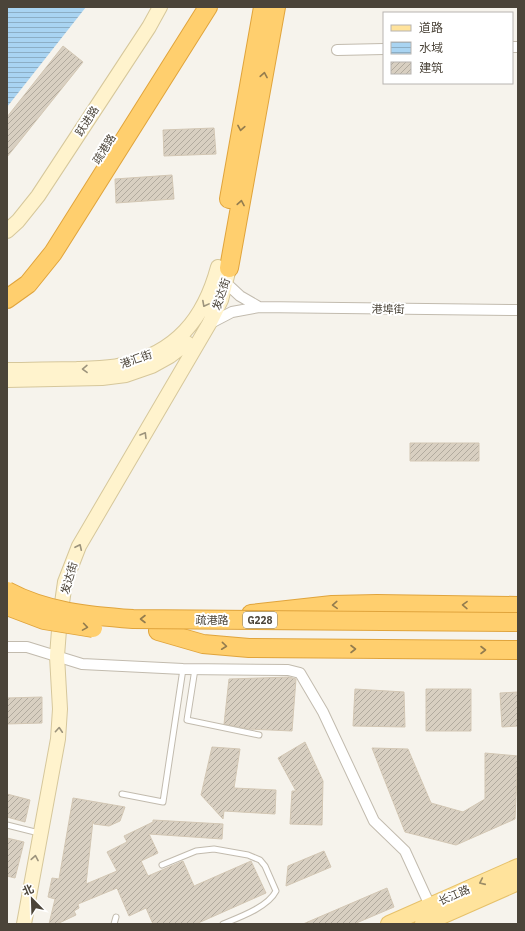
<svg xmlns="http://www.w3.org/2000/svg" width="525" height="931" font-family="'IBM Plex Sans','Noto Sans SC',sans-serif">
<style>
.water{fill:url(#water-rules)}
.building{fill:url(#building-hatch);stroke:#d3c7b4}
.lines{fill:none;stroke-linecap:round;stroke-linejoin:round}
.lane-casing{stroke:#c2bbae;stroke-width:7}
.street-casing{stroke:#c2bbae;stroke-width:12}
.secondary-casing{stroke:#d6c79b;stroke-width:16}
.primary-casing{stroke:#e6c16a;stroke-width:18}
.highway-casing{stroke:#e0a43c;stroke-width:20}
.lane{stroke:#fff;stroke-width:5}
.street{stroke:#fff;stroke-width:10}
.secondary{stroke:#fff3cd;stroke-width:14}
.primary{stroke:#ffe39c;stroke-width:16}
.highway{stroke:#ffcf6e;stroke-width:18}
.highway-bridge-casing{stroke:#e0a43c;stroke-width:20;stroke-linecap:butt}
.highway-bridge{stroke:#ffcf6e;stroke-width:18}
.oneway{stroke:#937c4e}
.oneway2{stroke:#9c937c}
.oneway3{stroke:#9c8c66}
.labels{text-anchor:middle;stroke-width:4;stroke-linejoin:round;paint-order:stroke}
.shield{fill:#fff;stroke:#817c74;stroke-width:1}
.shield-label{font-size:10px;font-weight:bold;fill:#4b4439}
.street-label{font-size:11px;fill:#4b4439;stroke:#fff}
</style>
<defs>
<pattern id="water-rules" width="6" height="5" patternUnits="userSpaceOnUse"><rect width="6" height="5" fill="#a9d4f2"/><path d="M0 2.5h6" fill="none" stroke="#8caec5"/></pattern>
<pattern id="building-hatch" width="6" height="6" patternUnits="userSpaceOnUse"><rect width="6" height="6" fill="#d8cfc1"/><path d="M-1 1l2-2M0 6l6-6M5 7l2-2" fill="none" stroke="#b1aa9e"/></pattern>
</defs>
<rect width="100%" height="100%" fill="#f6f3ec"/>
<!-- water -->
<path class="water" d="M7,7H86L7,107Z"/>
<!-- building -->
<path class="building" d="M63,46L83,62L7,157V117Z
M214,128L216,154L164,156L163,130Z
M172,175L174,199L116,203L115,179Z
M410,443H479V461H410Z
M289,677L296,679L292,731L248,729L224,724L229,679Z
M355,689L404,692L405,727L353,726Z
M426,689H471V731H426Z
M518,692V726L502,727L500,693Z
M42,697V723L7,724V698Z
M305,742L323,781L322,825L290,824L292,791H296L278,758Z
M212,747L240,749L234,788L276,790L275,814L224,811L223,819L201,795Z
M372,748L408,749L431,803L463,812L485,799V753L518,756L515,819L456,845L405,832Z
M7,794L30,800L25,822L7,817Z
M73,798L125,807L120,821L109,826L94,824L93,821L86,884L117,871L107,852L127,842L124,836L153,822V820L223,824L222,839L149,834L158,853L141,861L148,876L183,861L194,886L251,861L266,893L196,924H153L146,908L129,916L117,888L78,904L79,908L74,911L76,915L57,924H49L55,899L48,897L52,878L59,879Z
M7,838L24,842L15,878L7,876Z
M324,851L331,867L286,886L288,866Z
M387,888L394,907L354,924H303Z"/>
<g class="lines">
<defs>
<path id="lane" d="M195,669L187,720L259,735
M122,794L163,802L183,669
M7,825L39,833
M162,865L196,851L214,849L248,855L260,860L265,866L276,891C268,907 240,917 223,924
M114,924L116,917"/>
<path id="street" d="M512,47H518
M337,50L384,49
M226,283L240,296L259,307
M209,324L232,312L259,307L518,310
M7,647H27L82,664L183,669L288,670L300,673L323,712L374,821L405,851L432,910"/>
<path id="secondary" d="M7,231L18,221L38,196L149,27L160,7
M7,370C30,370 54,369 77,369C92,368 108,369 122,365C176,353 204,319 218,267
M7,380L102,378L126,375L152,366L170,356L187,343L194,349
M24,924L58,739L60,709L57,656L60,617L65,582L79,546L209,324L221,300L229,268"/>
<path id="primary" d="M389,924L518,867
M423,924L518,882"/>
<path id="highway" d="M229,199L263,7
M229,268L276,7
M7,299L28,284L53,253L208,7
M251,614L332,605L377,604L518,606
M158,631L203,644L249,648L518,650"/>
</defs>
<!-- lane casing -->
<use href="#lane" class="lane-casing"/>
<!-- street casing -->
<use href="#street" class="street-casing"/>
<!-- secondary casing -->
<use href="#secondary" class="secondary-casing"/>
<!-- primary casing -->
<use href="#primary" class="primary-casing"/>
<!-- highway casing -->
<use href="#highway" class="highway-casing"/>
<!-- lane -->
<use href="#lane" class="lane"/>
<!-- street -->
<use href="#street" class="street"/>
<!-- secondary -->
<use href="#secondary" class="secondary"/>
<!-- primary -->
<use href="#primary" class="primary"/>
<!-- highway -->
<use href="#highway" class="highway"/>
<defs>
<path id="highway-bridge" d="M7,591C46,612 89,616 133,619L518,622
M7,606L44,620L93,628"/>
</defs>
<!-- highway-bridge casing -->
<use href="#highway-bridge" class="highway-bridge-casing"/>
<!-- highway-bridge -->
<use href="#highway-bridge" class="highway-bridge"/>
</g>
<!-- one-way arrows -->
<defs><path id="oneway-chevron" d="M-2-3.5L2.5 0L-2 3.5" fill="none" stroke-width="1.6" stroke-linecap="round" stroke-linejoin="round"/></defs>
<g class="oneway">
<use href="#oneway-chevron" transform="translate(264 75) rotate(-80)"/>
<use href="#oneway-chevron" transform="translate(241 128) rotate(100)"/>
<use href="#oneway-chevron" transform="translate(241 203) rotate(-80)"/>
<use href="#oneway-chevron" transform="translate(335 605) rotate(177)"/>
<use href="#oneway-chevron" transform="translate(465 605) rotate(-179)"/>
<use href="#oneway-chevron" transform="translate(143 619) rotate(-180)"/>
<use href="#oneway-chevron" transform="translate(85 627) rotate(9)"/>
<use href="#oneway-chevron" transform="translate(224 646) rotate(6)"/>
<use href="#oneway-chevron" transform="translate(353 649)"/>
<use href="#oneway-chevron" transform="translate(483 650)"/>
</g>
<g class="oneway2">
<use href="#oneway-chevron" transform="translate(205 304) rotate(118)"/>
<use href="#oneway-chevron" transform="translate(85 369) rotate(179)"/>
<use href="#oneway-chevron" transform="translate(144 435) rotate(-59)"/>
<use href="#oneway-chevron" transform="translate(79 547) rotate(-65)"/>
<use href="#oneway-chevron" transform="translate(59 730) rotate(-86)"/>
<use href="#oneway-chevron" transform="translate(35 858) rotate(-80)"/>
</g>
<use class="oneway3" href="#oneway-chevron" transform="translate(482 882) rotate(156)"/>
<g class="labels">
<!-- shield labels -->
<rect class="shield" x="243" y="612" width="34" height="16" rx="3"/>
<g class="shield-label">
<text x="260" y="624">G228</text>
</g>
<!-- street labels -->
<g class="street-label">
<text transform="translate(87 121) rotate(-57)" y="4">跃进路</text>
<text transform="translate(104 149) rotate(-58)" y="4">疏港路</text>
<text transform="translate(221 294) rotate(-71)" y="4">发达街</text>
<text transform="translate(388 309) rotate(1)" y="4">港埠街</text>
<text transform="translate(136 359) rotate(-19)" y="4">港汇街</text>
<text transform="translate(69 578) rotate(-74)" y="4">发达街</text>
<text x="212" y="624">疏港路</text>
<text transform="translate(454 895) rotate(-24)" y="4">长江路</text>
</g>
</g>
<!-- border -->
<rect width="525" height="931" fill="none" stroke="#4b4439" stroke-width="16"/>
<!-- legend -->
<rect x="383" y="12" width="130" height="72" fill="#ffffff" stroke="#b7b4b0"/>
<rect x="391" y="25" width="20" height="6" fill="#ffe39c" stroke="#b7b4b0"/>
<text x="419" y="32" font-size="12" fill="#4b4439">道路</text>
<rect x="391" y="42" width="20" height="12" fill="url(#water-rules)" stroke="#b7b4b0"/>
<text x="419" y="52" font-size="12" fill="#4b4439">水域</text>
<rect x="391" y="62" width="20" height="12" fill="url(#building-hatch)" stroke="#b7b4b0"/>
<text x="419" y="72" font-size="12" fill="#4b4439">建筑</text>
<!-- north arrow -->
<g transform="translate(32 899) rotate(337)" stroke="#ffffff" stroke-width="3" paint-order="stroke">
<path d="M0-3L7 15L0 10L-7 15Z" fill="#4b4439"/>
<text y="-6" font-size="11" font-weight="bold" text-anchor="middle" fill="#4b4439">北</text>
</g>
</svg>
